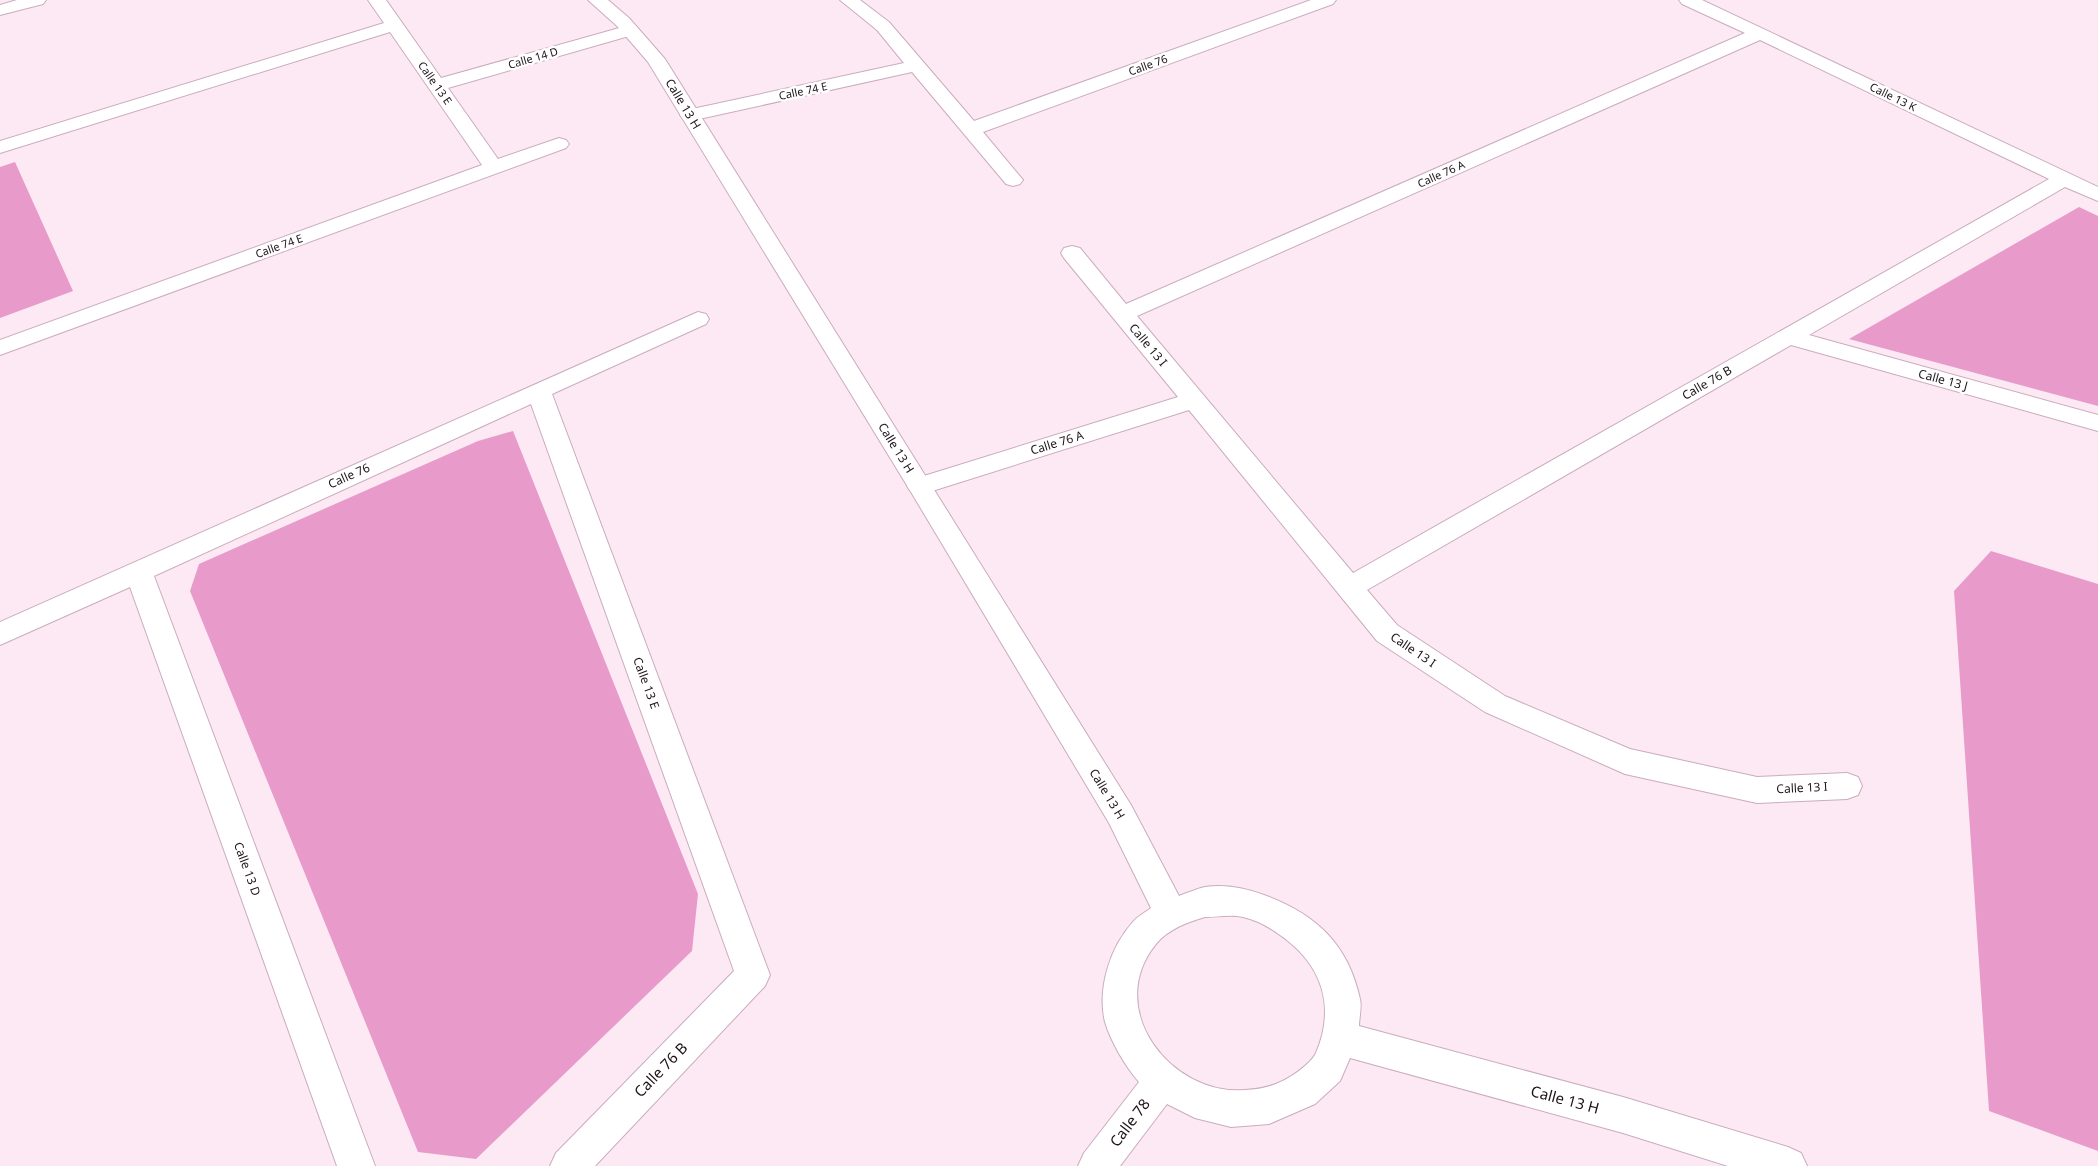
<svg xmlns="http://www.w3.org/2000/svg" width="2098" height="1166" font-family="'Noto Sans',sans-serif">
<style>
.forest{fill:#e89bca}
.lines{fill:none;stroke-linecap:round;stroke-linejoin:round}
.street-casing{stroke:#caacbd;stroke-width:2}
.secondary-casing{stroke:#caacbd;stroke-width:2}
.street{fill:#fff;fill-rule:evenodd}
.secondary{fill:#fff;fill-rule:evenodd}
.labels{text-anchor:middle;stroke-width:5;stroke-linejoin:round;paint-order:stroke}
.far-street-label{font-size:11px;fill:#1d1319;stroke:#fff}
.street-label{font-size:12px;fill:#1d1319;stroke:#fff}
.near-street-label{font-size:15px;fill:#1d1319;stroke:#fff}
</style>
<rect width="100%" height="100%" fill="#fce9f4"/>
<!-- forest -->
<path class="forest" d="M15,162L73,291L0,318V167Z
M2079,207L2098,216V406L1849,339Z
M513,431L698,894L692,951L476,1159L418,1152L190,591L199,564L478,441Z
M1991,551L2098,584V1151L1989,1111L1954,591Z"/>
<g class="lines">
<defs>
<path id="street" d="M17,0H46L43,4L0,15V5Z
M368,0H386L441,78L630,25L636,26L639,30L636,34L448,88L498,159L559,138L566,140L569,144L566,148L0,355V340L482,165L390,32L0,153V141L384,23Z
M840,0H860L889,22L974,121L1311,0H1336L1333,4L983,132L1023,180L1020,184L1013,186L1006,184L912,72L690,121L683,119L680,115L683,111L904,63L877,30Z
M1679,0H1702L2098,187V201L2065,187L1809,335L2098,415V431L1791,345L1367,590L1397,625L1505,696L1630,749L1757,777L1847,773L1858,777L1862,786L1858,795L1847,799L1757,803L1625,774L1485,712L1377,641L1189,410L929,492L920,495L911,492L907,486L911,480L1178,397L1064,258L1061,253L1064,248L1072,246L1080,248L1126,304L1745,33L1682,4ZM1760,40L2049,179L1353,573L1137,316Z
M698,312L706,314L709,319L706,324L552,394L770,975L765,986L595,1166H550L556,1153L734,971L531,404L154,576L375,1166H337L130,587L0,645V622Z"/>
<path id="secondary" d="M588,0H608L629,18L665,59L1131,805L1179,896C1187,893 1196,889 1205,887C1225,884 1245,888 1264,895C1316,914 1348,944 1360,999C1362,1007 1359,1018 1359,1026L1623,1097L1788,1147L1801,1153L1807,1166H1728L1623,1133L1350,1058L1340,1081L1315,1104L1269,1124L1231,1127L1195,1118L1167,1104L1120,1166H1078L1084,1153L1139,1082C1125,1066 1111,1042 1105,1022C1097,989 1110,947 1133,922C1138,916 1146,912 1151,908L1109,823L911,492L648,62L617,26ZM1205,917C1217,917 1231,914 1243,917C1257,920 1269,927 1280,935C1322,964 1336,1006 1316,1053C1311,1064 1289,1079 1278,1083C1267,1088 1257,1089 1245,1090C1171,1096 1103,1009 1156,944C1168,929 1188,922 1205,917Z"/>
</defs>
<!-- street casing -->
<use href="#street" class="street-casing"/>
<!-- secondary casing -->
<use href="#secondary" class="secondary-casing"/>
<!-- street -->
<use href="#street" class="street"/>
<!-- secondary -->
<use href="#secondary" class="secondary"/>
</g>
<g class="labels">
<!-- far-street labels -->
<g class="far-street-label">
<text transform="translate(533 58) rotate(-16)" y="4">Calle 14 D</text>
<text transform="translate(1148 65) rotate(-20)" y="4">Calle 76</text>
<text transform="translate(435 83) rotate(55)" y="4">Calle 13 E</text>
<text transform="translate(803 91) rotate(-12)" y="4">Calle 74 E</text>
<text transform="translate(1893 97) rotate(26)" y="4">Calle 13 K</text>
<text transform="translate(1441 174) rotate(-24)" y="4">Calle 76 A</text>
<text transform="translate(279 246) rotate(-20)" y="4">Calle 74 E</text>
</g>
<!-- street labels -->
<g class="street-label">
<text transform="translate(683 104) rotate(59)" y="4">Calle 13 H</text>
<text transform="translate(1148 345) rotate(50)" y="4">Calle 13 I</text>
<text transform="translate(1943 380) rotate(15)" y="4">Calle 13 J</text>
<text transform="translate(1707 383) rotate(-30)" y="4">Calle 76 B</text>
<text transform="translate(1057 443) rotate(-17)" y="4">Calle 76 A</text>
<text transform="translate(896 448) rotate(58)" y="4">Calle 13 H</text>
<text transform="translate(349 476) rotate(-24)" y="4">Calle 76</text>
<text transform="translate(1413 650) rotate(34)" y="4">Calle 13 I</text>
<text transform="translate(646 683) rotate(70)" y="4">Calle 13 E</text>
<text transform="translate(1802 788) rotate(-3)" y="4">Calle 13 I</text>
<text transform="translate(1107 794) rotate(59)" y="4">Calle 13 H</text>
<text transform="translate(247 869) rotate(70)" y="4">Calle 13 D</text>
</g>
<!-- near-street labels -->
<g class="near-street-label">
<text transform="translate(661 1070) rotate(-46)" y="5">Calle 76 B</text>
<text transform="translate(1565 1100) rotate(15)" y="5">Calle 13 H</text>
<text transform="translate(1130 1123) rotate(-53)" y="5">Calle 78</text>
</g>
</g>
</svg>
